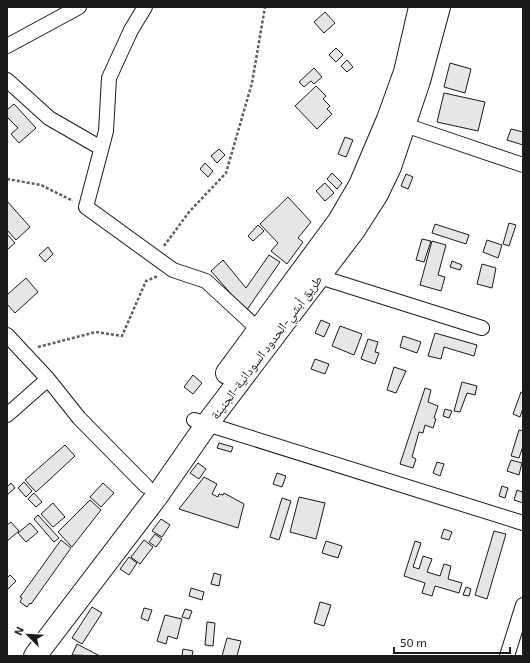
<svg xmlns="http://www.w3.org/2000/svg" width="530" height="663" font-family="'Exo 2','Noto Naskh Arabic',sans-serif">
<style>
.building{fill:#e6e6e6;stroke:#1a1a1a}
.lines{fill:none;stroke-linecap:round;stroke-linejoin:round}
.street-casing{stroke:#1a1a1a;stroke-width:16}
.highway-casing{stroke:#1a1a1a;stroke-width:24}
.path{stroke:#5f5f5f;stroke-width:2.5;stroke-dasharray:3 2;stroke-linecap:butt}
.street{stroke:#fff;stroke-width:14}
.highway{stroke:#fff;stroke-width:22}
.labels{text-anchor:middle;stroke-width:3;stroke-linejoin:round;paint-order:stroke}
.street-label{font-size:13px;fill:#1a1a1a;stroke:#fff}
</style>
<rect width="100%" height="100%" fill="#fff"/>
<!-- building -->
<path class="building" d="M325,12L335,23L324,33L314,22Z
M336,48L343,55L336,62L329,55Z
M347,60L353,67L347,72L341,66Z
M450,63L471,69L465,93L444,87Z
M314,68L322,77L314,84L311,81L304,87L299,82Z
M316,86L326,96L323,99L330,106L327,109L332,114L317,129L295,106Z
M444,93L485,102L478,131L437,122Z
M14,104L36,128L19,143L11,134L18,128L7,117V110Z
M511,129L523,132V145L507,140Z
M345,137L353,140L346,157L338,154Z
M219,149L225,155L217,163L211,156Z
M205,163L213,171L208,177L200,169Z
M332,173L342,183L337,189L327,179Z
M406,174L413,177L408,189L401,186Z
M325,183L334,193L325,201L316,191Z
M288,197L311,222L298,238L303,242L287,264L271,251L278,243L260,224Z
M7,201L30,227L16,240L7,230Z
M509,223L516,225L509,246L503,244Z
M435,224L469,235L466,244L432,233Z
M258,225L264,231L253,241L248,236Z
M7,234L15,243L7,250Z
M422,239L431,241L424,262L416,260Z
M487,240L502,245L498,258L483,252Z
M432,241L446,245L438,275L445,277L441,291L420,285Z
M48,247L53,254L45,262L39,255Z
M269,255L280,262L246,311L211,271L223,260L246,288Z
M452,261L462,265L460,270L450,267Z
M482,264L496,268L492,288L477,284Z
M26,278L38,292L15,313L7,304V295Z
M321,320L330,324L324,337L315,333Z
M340,326L362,334L354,355L332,346Z
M435,333L477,345L474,356L444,347L441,359L428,356Z
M403,336L421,342L417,353L400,347Z
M368,339L378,342L375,352L379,353L375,364L361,359Z
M315,359L329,364L325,374L311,369Z
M394,367L406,371L396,393L387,390Z
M193,375L202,383L193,394L184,387Z
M462,382L477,386L475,395L467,393L460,412L454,411Z
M425,388L431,390L428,402L438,406L434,418L436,419L433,428L425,425L423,433L419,432L412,457L416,459L413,468L400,464Z
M521,392L523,393V408L520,417L513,414Z
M445,409L452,411L449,418L443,416Z
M519,430L523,431V446L519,458L511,456Z
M219,443L233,447L231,452L217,448Z
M65,445L75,456L36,492L25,480Z
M511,460L522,463L519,475L507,471Z
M437,462L444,464L440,476L433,473Z
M198,463L206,469L199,479L190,473Z
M277,473L286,476L282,487L273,484Z
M204,477L217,484L212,494L218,497L219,494L223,495L224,493L244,504L238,528L179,509Z
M24,482L32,491L26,497L18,488Z
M11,483L15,488L7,495V487Z
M103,483L114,493L101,507L90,497Z
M502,486L508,488L505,498L499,496Z
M523,488V503L514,500L517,490L522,492Z
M34,493L42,502L36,507L28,499Z
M299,497L325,503L316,539L290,532Z
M282,498L291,501L279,540L270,537Z
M90,500L101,510L72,547L58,532Z
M53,503L65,517L53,527L41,514Z
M38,515L59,538L54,542L34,519Z
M161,519L170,525L162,537L152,531Z
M11,522L19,531L7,541V525Z
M30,523L38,532L26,542L18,533Z
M444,529L452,532L449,540L441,538Z
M494,531L506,534L487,599L475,595Z
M155,534L162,539L156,547L149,542Z
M61,540L71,548L31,604L30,603L27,607L20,602L22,598L20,597Z
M144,540L153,547L140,564L131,557Z
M326,541L342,546L338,558L322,553Z
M415,541L421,543L413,567L419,569L423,556L432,559L427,572L440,576L444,564L451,566L448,579L462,583L459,593L435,586L432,596L422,593L425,583L404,576Z
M129,557L137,563L129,575L120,569Z
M214,573L221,575L219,586L211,584Z
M10,575L16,581L7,590V578Z
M466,587L471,589L469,596L463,595Z
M191,588L204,592L202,600L189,596Z
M320,602L331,605L324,626L314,623Z
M92,607L102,613L82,644L72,638Z
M144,608L152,610L148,621L141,618Z
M185,609L192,611L189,619L182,617Z
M165,615L182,619L177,639L168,636L166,644L157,641Z
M207,622L215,623L213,646L205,645Z
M227,638L241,641L237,656H222Z
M77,644L100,656L72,655Z
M183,649L193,651L192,656H182Z"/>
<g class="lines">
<defs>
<path id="street" d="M145,7L131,30L109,78L106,131L86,207L173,270L206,281L259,330
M7,46L79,7
M7,80L49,118L101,148
M405,125L523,165
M320,277L482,328
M7,335L48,379L79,418L146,486
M7,415L48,379
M194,420L523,523
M507,656L523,605"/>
<path id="highway" d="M227,373L339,221L360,185L388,119L405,72L420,7
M35,656L157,496L207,424L354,230L377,194L390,167L419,81L439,7"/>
</defs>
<!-- street casing -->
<use href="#street" class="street-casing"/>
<!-- highway casing -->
<use href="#highway" class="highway-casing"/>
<!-- path -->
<path class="path" d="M7,179L41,185L73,201
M164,246L189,212L226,173L252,83L265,7
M38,347L96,332L122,336L146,281L158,276"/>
<!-- street -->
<use href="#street" class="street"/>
<!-- highway -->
<use href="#highway" class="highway"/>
</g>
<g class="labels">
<!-- street labels -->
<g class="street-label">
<text transform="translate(266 347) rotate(-53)" y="5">طريق أبشي-الحدود السودانية-الجنينة</text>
</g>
</g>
<!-- border -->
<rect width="530" height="663" fill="none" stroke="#1a1a1a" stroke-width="16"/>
<!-- north arrow -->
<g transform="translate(28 635) rotate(294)" stroke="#ffffff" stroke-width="3" paint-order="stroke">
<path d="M0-3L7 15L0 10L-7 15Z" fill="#1a1a1a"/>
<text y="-6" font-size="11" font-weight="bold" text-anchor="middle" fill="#1a1a1a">N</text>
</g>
<!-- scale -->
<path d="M394 647v6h116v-6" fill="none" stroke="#1a1a1a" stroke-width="2"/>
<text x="400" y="647" font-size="12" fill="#1a1a1a" stroke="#ffffff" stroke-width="3" paint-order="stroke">50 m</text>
</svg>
